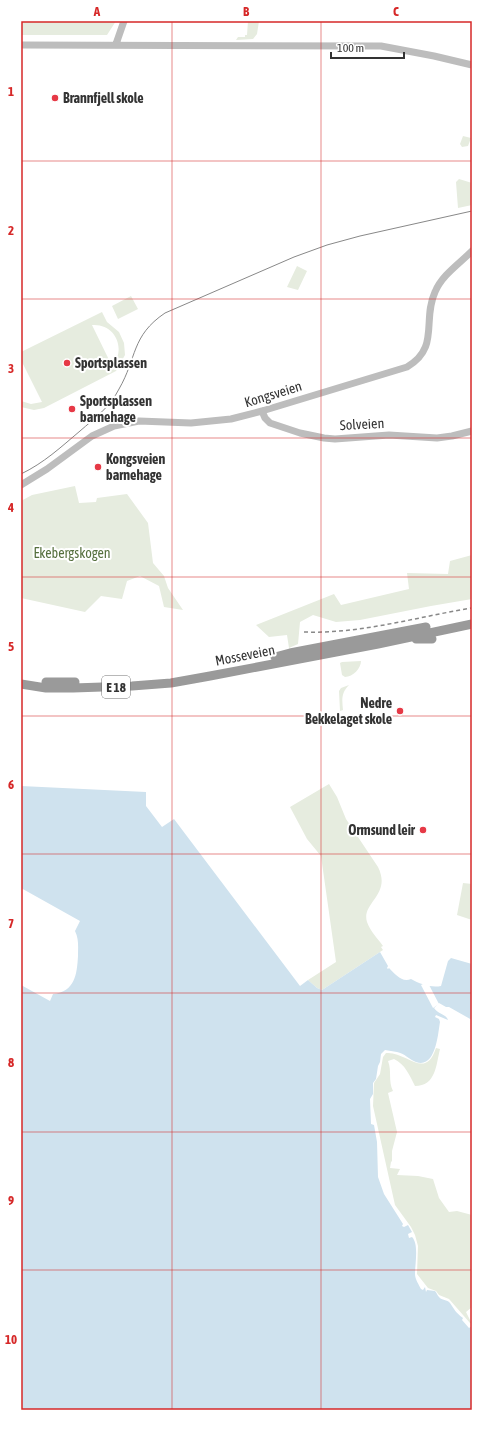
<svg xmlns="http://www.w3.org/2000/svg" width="493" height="1431" font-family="'Asap Condensed',sans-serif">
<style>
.green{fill:#e6ecdf;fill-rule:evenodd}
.water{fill:#cfe2ee}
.pier{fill:#fff}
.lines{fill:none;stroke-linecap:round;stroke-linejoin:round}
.secondary{stroke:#bdbdbd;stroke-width:7}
.highway{stroke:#9a9a9a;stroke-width:9}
.tram{stroke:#888;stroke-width:1}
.rail{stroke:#888;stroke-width:1.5;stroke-dasharray:4 3;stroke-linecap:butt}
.grid{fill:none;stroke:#d62828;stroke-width:1;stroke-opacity:0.55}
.poi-dot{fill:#e63946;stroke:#fff;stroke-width:1.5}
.labels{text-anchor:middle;stroke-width:4;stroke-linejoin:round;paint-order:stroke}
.shield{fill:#fff;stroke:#707070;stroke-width:1}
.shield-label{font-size:13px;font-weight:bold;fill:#333}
.poi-label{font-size:14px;font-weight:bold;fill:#333;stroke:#fff;text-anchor:start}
.street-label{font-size:14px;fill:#333;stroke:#fff}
.park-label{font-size:14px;fill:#56703f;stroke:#fff}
.neatline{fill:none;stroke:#d62828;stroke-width:1.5}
.grid-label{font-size:13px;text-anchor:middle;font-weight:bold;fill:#d62828}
</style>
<rect width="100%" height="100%" fill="#fff"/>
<!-- green -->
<path class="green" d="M21,21H116L107,35H21Z
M248,21H259L257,34L253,39L236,40L238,37H245V35H247Z
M463,136L471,138L468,146L462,147L460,144Z
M459,179L472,183V205L458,208L456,182Z
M297,266L307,271L298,290L287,287Z
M131,296L138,309L118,319L112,306Z
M102,312L107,322L119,332L124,343L125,355L116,371L44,408L34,410L21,407V401L31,404L42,402L21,360V352ZM92,325C115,323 127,349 112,366Z
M75,486L79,503L96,502L97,498L127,494L148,523L153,563L164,576L168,588L183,610L164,607L159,586L140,576L127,581L122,599L101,596L85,612L21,598V501L32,495Z
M472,555V599L431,606L360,620L336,622L313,615L300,622L298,644L289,648L287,635L269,637L256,625L334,594L341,605L409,589L407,573L448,574L450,561Z
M361,661C361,668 353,677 345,677L342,675L340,663L342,662Z
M349,685C341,693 342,700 343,710L340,711L339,691L341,688Z
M329,784L337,797L346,819L378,867C392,895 361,903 367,922C370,931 378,939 383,946L381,947L383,950L322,990L317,988L308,980L336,962L321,856L307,839L290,807Z
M463,883L472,884V920L457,915Z
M436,1048L440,1049C436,1065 436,1086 415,1086C410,1076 405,1064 394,1059L388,1061C392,1071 388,1081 393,1091L388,1093L397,1132L392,1151V1161L391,1162L390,1168L400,1169L397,1175L418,1176L433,1179L439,1198L449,1212L457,1211L472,1215V1307L466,1312L472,1324L470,1323L449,1299L439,1295L436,1291L428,1288L417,1274L418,1246L415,1235L411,1227L395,1205L373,1106L374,1083L380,1074L383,1057L386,1053C407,1051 425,1081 436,1048Z"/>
<!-- water -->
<path class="water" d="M21,786L146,792V806L162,827L174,819L300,986L308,980L317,988L322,990L380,952L388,966L387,968L388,969L389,968C395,974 402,983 411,979C420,984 431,988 441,986L448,961L451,958L472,964V1020L449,1007H446L439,1003L434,1008C438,1014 446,1014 448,1020L436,1015L435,1017L439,1019L440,1022C438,1033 436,1069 416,1062C410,1060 404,1053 397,1052C393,1051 389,1051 385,1050L381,1054L380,1062L378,1066L376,1079L373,1083V1094L370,1099L371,1124L374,1125L377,1142L378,1177L384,1194L403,1224L402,1226L404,1227L408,1225L412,1232L408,1234L409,1238L412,1237C419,1244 415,1264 415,1274C415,1279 419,1285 421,1289L423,1290L425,1287L426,1292L427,1290L435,1291C437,1293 437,1295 439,1297C442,1301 447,1299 450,1303C455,1310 455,1312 463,1318L462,1320L469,1328L472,1326V1410H21V985L50,1001L53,994C75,992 77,974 78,956C78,947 79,939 75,931L80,921L21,888Z"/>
<!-- pier -->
<path class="pier" d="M425,983H428L439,1004L433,1008L421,985Z"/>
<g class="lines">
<!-- secondary -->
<path class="secondary" d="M116,44L124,21
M21,45L381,46L434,56L472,65
M262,411L265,418L270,423L300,433L324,438L335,439L389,435L437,438L452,436L472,431
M21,485L47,469L92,436L114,426L139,421L191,423L231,419L262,411L407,367C440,348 422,320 435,292C442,275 459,264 472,251"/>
<!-- highway -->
<path class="highway" d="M416,639H432
M275,657L290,653L426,627
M46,682H75
M21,684L46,688H73L132,686L171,683L210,676L378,644L472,624"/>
<!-- tram -->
<path class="tram" d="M21,474C44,463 61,447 80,431C95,418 110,407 119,389C137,358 131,336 165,313L294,257L327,245L360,236L472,211"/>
<!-- rail -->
<path class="rail" d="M304,632C362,634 416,617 472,608"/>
</g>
<!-- grid -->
<path class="grid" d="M172,21V1410M321,21V1410M21,161H472M21,299H472M21,438H472M21,577H472M21,716H472M21,854H472M21,993H472M21,1132H472M21,1270H472"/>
<!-- markers -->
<g class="poi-dot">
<circle cx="55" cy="98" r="4"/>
<circle cx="67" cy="363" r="4"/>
<circle cx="72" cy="409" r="4"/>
<circle cx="98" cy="467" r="4"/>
<circle cx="400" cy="711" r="4"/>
<circle cx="423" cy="830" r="4"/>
</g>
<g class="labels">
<!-- shield labels -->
<rect class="shield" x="102" y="676" width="28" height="22" rx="3"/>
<g class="shield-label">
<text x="116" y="692">E 18</text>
</g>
<!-- poi labels -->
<g class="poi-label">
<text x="63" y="103">Brannfjell skole</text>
<text x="75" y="368">Sportsplassen</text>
<text x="80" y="406">Sportsplassen<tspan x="80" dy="16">barnehage</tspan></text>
<text x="106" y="464">Kongsveien<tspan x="106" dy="16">barnehage</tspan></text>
<text x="392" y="708" text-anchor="end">Nedre<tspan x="392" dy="16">Bekkelaget skole</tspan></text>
<text x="415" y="835" text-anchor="end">Ormsund leir</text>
</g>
<!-- street labels -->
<g class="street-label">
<text transform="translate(273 394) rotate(-17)" y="5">Kongsveien</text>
<text transform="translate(362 424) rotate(-3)" y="5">Solveien</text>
<text transform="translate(245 655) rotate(-11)" y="5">Mosseveien</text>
</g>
<!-- park labels -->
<g class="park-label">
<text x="72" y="558">Ekebergskogen</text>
</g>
</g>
<!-- border -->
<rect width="493" height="1431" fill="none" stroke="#ffffff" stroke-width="44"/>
<!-- scale -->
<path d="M331 52v6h73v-6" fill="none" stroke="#333333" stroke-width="2"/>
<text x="337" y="52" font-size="12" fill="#333333" stroke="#ffffff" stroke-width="3" paint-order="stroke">100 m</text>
<rect x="22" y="22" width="449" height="1387" class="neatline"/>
<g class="grid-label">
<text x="97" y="16">A</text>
<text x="246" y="16">B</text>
<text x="396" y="16">C</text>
<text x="11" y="96">1</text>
<text x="11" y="235">2</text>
<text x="11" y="373">3</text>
<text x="11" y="512">4</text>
<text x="11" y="651">5</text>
<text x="11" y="789">6</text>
<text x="11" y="928">7</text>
<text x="11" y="1067">8</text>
<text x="11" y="1205">9</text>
<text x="11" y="1344">10</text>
</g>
</svg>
